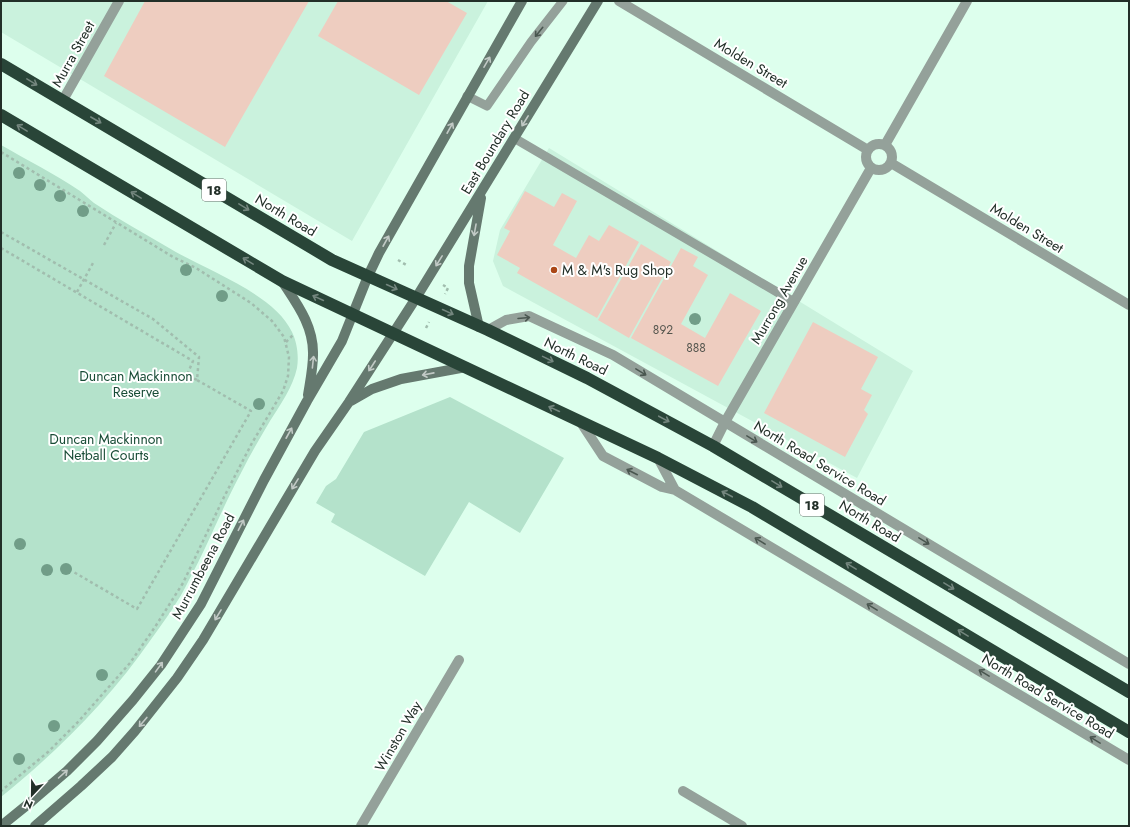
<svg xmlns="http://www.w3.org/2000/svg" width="1130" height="827" font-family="Jost,sans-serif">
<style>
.built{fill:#caf2dd}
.green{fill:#b4e2cb}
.building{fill:#eecdc0}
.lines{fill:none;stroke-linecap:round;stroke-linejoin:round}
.path{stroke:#a1bdae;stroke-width:2.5;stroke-dasharray:3 3;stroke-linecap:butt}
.lane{stroke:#94a19a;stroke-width:9}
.street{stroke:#94a19a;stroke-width:10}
.secondary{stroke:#65796f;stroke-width:10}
.highway{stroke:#294538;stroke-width:12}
.tree{fill:#719d88}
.oneway{stroke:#4a5750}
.oneway2{stroke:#c1c9c5}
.oneway3{stroke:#74867e}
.poi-dot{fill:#ab4716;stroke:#fff;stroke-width:1.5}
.labels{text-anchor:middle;stroke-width:4;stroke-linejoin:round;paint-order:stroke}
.number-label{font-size:12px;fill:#55564e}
.shield{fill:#fff;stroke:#646d68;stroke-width:1}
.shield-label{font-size:13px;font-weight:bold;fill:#222f28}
.street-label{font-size:14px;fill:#222f28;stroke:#fff}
.poi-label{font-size:14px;fill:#222f28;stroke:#fff;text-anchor:start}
.park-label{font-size:14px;fill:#184c36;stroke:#fff}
</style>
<rect width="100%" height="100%" fill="#ddffed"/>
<!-- built -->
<path class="built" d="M1,1H488L352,241L1,32Z
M549,148L913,371L857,478L503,286L493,261L500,230Z"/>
<!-- green -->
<path class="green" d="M1,145C27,160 55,174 80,191C85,195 89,199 94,203C118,219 144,233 169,248C205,270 274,293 292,332C297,342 299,356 297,368C293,387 280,405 270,421C260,438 250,455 241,473C222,508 208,545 189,580C179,601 165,620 152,638C110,699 58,751 1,797Z
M450,397L564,458L520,533L469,502L425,576L331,522L335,514L316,503L326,486L336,479L364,432Z"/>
<!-- building -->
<path class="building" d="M145,1H309L225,147L104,76Z
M338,1H446L467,13L419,95L318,36Z
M525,191L554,207L562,193L577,201L553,245L576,258L589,235L599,241L609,225L639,242L597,318L517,273L520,268L497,255L510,231L504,228Z
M641,244L671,262L629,338L598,320Z
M681,248L698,257L693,266L708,275L681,324L705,338L730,293L761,311L718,386L631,338Z
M813,322L878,357L861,389L872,395L864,410L868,414L845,457L764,413Z"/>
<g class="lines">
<!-- path -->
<path class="path" d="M1,152L173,257L196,268L251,303L272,321L284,337L289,357L288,376L283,391L252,443L224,497L183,583L155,627L130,663L77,723L48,752L1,791
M1,232L153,319L199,357L197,380L251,411L137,609L72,571
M104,245L116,223
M1,248L193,361L187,375L197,380
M398,260L408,266
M443,285L448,288L445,294
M77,292L93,263
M426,328L429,322
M286,342L294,334"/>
<!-- lane -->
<path class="lane" d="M467,96L487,106L531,42L563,1
M514,138L794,302"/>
<!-- street -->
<path class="street" d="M619,1L868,150
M63,100L119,1
M866 157a13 13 0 1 1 26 0a13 13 0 1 1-26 0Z
M885,145L967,1
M891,163L1129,305
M488,330L506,320L529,316L613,355L1129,664
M580,421L603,456L662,487L675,490
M713,446L725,422L871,168
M658,458L675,490L1129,760
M683,791L742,826
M361,826L459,660"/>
<!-- secondary -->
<path class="secondary" d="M282,281C297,304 314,326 313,355C313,368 310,382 308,395
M479,327L469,283V266L481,198
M351,401L372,389L401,379L466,367
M1,826L32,801L67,771L97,741L133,700L161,665L201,604L264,480L307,401L342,341L368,276L379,253L522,1
M35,826L81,786L112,757L135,731L177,678L203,640L315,451L349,402L416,298L598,1"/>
<!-- highway -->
<path class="highway" d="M1,64L332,260L488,330L587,378L713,446L1129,692
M1,115L282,281L658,458L752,507L1129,732"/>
</g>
<!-- trees -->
<g class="tree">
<circle cx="19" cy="173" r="6"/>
<circle cx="40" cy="185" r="6"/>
<circle cx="60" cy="196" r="6"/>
<circle cx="83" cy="211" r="6"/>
<circle cx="186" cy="270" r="6"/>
<circle cx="222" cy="296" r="6"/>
<circle cx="695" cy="319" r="6"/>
<circle cx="259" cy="404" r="6"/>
<circle cx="20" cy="544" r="6"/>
<circle cx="66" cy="569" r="6"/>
<circle cx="47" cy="570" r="6"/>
<circle cx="102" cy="675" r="6"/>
<circle cx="54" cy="726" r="6"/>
<circle cx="19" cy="759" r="6"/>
</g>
<!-- one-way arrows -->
<defs><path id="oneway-shaft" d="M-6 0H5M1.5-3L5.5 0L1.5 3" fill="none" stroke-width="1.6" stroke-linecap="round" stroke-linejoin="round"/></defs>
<g class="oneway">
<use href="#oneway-shaft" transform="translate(539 32) rotate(129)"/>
<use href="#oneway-shaft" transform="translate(524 318) rotate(-5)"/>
<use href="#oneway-shaft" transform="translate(641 372) rotate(31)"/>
<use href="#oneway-shaft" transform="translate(752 439) rotate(31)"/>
<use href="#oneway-shaft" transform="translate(632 472) rotate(-153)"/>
<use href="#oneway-shaft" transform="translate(760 541) rotate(-149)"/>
<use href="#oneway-shaft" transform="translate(924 541) rotate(31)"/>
<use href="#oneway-shaft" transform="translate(872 607) rotate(-149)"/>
<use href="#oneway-shaft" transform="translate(984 673) rotate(-149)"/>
<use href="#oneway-shaft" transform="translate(1095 740) rotate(-149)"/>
</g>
<g class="oneway2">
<use href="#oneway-shaft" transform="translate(487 62) rotate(-60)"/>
<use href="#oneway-shaft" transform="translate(525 121) rotate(122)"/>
<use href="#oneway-shaft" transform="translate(450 128) rotate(-61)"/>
<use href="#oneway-shaft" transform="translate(475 230) rotate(100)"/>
<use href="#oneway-shaft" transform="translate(386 241) rotate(-61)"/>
<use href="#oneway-shaft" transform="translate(439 261) rotate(122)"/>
<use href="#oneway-shaft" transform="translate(313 362) rotate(-84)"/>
<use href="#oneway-shaft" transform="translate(372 366) rotate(123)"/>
<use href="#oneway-shaft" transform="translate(428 374) rotate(169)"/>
<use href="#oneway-shaft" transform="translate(289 433) rotate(-61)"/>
<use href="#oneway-shaft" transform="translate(295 484) rotate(122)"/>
<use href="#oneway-shaft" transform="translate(241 525) rotate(-63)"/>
<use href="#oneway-shaft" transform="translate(218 615) rotate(121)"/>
<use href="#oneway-shaft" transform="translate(159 667) rotate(-54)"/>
<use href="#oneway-shaft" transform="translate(143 722) rotate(130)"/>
<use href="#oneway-shaft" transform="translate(63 774) rotate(-42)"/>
</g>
<g class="oneway3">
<use href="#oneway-shaft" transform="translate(32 82) rotate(31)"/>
<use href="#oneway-shaft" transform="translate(96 120) rotate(30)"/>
<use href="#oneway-shaft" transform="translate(22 128) rotate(-149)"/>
<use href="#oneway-shaft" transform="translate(136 195) rotate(-149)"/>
<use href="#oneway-shaft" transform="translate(244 207) rotate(31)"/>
<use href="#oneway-shaft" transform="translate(248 261) rotate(-149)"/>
<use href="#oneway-shaft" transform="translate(392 287) rotate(25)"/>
<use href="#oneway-shaft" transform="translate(318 298) rotate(-155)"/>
<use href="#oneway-shaft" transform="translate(448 312) rotate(25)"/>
<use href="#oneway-shaft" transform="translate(548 359) rotate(26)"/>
<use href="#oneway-shaft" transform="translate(554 409) rotate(-155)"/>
<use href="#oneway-shaft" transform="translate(664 419) rotate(28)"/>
<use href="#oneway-shaft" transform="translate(777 484) rotate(31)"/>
<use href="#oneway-shaft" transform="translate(727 494) rotate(-152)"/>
<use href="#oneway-shaft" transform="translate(851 566) rotate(-149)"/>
<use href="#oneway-shaft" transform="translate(949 586) rotate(31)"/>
<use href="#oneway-shaft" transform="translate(963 633) rotate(-149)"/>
</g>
<!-- markers -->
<circle class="poi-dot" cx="554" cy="270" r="4"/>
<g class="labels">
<!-- number labels -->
<g class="number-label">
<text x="663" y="334">892</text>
<text x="696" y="352">888</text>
</g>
<!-- shield labels -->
<g class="shield">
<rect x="202" y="179" width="24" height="22" rx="3"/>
<rect x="800" y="494" width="24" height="22" rx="3"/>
</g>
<g class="shield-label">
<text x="214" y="195">18</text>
<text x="812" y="510">18</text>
</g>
<!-- street labels -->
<g class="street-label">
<text transform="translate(73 54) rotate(-61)" y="5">Murra Street</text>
<text transform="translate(751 63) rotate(31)" y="5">Molden Street</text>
<text transform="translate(495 142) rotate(-59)" y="5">East Boundary Road</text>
<text transform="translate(286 215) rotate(31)" y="5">North Road</text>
<text transform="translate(1027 228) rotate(31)" y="5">Molden Street</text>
<text transform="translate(779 300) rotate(-60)" y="5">Murrong Avenue</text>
<text transform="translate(576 356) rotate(26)" y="5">North Road</text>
<text transform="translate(820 463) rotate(31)" y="5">North Road Service Road</text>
<text transform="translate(870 521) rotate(31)" y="5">North Road</text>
<text transform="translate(203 566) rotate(-62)" y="5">Murrumbeena Road</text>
<text transform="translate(1048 696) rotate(31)" y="5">North Road Service Road</text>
<text transform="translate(398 736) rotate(-60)" y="5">Winston Way</text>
</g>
<!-- poi labels -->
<g class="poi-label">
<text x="562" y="275">M &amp; M's Rug Shop</text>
</g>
<!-- park labels -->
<g class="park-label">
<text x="136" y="381">Duncan Mackinnon<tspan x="136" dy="16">Reserve</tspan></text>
<text x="106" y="444">Duncan Mackinnon<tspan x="106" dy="16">Netball Courts</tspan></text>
</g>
</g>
<!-- border -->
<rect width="1130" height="827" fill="none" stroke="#222f28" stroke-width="4"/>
<!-- north arrow -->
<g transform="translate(32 795) rotate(202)" stroke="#ffffff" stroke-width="3" paint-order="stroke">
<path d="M0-3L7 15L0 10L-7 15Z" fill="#222f28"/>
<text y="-6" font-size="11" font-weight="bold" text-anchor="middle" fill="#222f28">N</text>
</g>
</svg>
